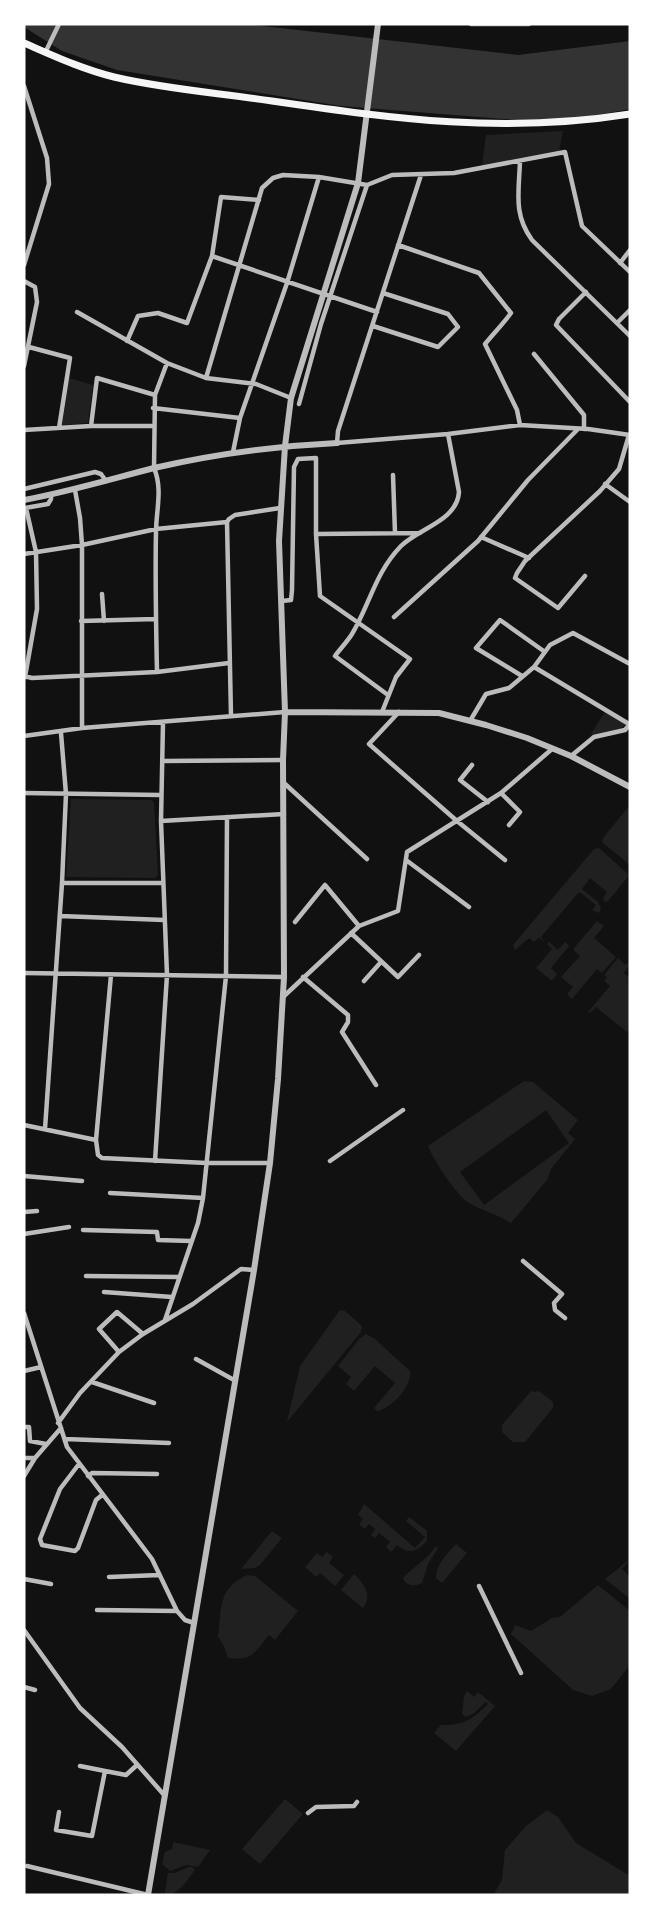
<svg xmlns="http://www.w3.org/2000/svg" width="654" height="1919" font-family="'IBM Plex Serif',serif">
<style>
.green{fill:#202020;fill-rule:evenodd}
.water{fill:#333}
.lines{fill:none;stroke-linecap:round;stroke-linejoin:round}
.minor{stroke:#bcbcbc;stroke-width:4.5}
.tertiary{stroke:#bcbcbc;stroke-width:6}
.secondary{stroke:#f5f5f5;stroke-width:7}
</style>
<rect width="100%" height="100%" fill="#111"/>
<!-- green -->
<path class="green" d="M563,131L559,152L482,166L486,135Z
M69,378L93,385L88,423L62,425Z
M606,710L626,723L620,731L595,737L591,734Z
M71,799L151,800L154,802L158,875L155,878L66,877Z
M630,805V865L602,842L603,838Z
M599,848L628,874L627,878L608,901L605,902L603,898L607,892L590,878L582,889L598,902L601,909L599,913L592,910L596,905L581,893H578L541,937L545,943L539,937L534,942L529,938L515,950L513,945L594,849Z
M597,921L604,926L594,938L616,957L602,973L597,969L572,999L567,994L573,987L561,977L580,956L574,951V948Z
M549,942L558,950L565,942L569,946L551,968L557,974L552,981L536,968L552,949L547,944Z
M618,958L626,965L628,963L630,964L624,973L628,977L630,975V1029L627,1032L596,1007L590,1013L588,1012L610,986L604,981L607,977L604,975Z
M524,1081L533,1082L578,1120L568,1133L575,1139L551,1169L547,1180L511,1223C497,1214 482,1211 469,1203C456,1195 433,1159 428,1146ZM546,1110L569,1143L484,1205L460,1172Z
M340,1310L345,1311L362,1326L361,1332L287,1422L300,1366Z
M366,1334L375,1339L410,1371C412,1386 392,1408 377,1411L374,1408L395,1383L375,1366L354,1391L346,1384L351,1377L338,1366L359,1339Z
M531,1391L535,1392L539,1391L553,1402V1408L525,1442H513L502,1432V1425Z
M364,1504L415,1548L425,1537L406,1521L409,1517L427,1531V1541C416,1552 409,1555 397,1545L391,1552L386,1547L390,1542L379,1533L375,1538L371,1535L375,1529L369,1524L365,1529L359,1524L363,1519L358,1515Z
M272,1531L282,1538L260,1565L255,1568L241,1569Z
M456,1544L467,1553L442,1583L436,1578C436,1564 447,1554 456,1544Z
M436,1546L438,1548L428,1564L422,1583C414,1587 406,1586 403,1578C414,1566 427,1560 436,1546Z
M327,1552L333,1557L329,1563L344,1575L335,1586L320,1573L316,1577L305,1567L317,1553L322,1557Z
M630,1559L622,1569L630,1577L629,1598L605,1579Z
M354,1574C364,1584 373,1595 363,1608L341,1590Z
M247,1575L255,1576L298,1611L275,1640L269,1635C254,1653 253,1661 228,1658L224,1646L218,1637C222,1608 217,1589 247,1575Z
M598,1585L630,1611V1665L611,1689L592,1696L573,1690L511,1634L515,1625L531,1631L552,1618L560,1617Z
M467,1691L474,1697L478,1692L495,1706L456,1751L434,1733L441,1725C463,1726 473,1719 488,1704L486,1702L473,1714L466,1717L462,1714L464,1696Z
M285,1799L303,1814L260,1864L242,1849Z
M547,1810L558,1817L576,1843L630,1876V1895H493L502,1880L505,1850L525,1827Z
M173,1842L210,1850L198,1867L186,1865L170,1871L162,1864L165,1852L172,1849Z
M189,1867H193L195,1870C188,1879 179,1895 166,1895L165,1892L168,1873H174Z"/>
<!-- water -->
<path class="water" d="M24,24H245L518,55L630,41V109L554,123L341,106L117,70L62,51L24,27Z"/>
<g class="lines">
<!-- minor -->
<path class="minor" d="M471,24H529
M45,53L59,24
M24,86L47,158L49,184L24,265
M520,161C519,192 513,214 532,240L630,336
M421,175L338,431L337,443L448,434L520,425L588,429L630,435
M259,200L221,197L212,256L377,312
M398,245L479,273L511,313C502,325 494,333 485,344L517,410L520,425
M620,263L630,250
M24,281L35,287L37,302L24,366
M586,292L559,319L556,325L630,402
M77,312L167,363L206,378L256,384L291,398
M617,323L630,310
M373,326L438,347L458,327L448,314L383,293
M127,341L138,316L158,313L187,323L212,256
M29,347L70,358L59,428
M534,354L584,415V429
M206,378L262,188L273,178L283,175L319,177L367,185L392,175L454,173L565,152L582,226L630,272
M299,404L321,324L367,185
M153,408L240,418
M91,426L97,378L155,395
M24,430L91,426H154
M233,452L240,418L287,283L319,177
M393,475L395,533
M605,484L630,502
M24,489L95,472L101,474L106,481
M75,490L80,518L82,545V728
M25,508L48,504L51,499V495
M227,522L231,716
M316,534L420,533
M481,537L529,558
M24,554L82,545L156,529L227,522L229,519L235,515L280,508
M585,576L558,608L515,578L517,573L525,561L600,491L619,469L629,435
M102,594L104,621
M282,601L291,600L292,590L294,467L298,459L316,458V534L320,596L410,659L396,677L382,712
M394,617L478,541L528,480L578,429
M81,621L156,619
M157,672C156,625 155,579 156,532C156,511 163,489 154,468L155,395L167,363
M24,676L32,678L157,672L229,663
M522,676L476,648L500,620L545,652
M25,677L37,609L36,552L26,508
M388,695L335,656C340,649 347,642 352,634C370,604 375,573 401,546C419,528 457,521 459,492L448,434
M399,712L369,744L457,821L505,860
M470,721L486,694L509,688L534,667
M629,724L534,667L550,645L573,633L630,664
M24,736L82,728L285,712
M571,756L594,737L625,730L630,724
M163,761L283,760
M472,765L460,780L488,802
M284,783L367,859
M24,793L160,795
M501,793L520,812L509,825
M161,821L284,814
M406,860L469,907
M62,883H163
M60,916L164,920
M295,922L325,885L359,926
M351,933L398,977L419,955
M24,973L284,977
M111,975L96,1140L98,1155L102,1158L207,1163H270
M303,977L348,1015V1022L342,1032L376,1085
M364,981L381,962
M283,997L359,926L398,911L407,852L501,793L552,749
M24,1125L96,1140
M45,1129L62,883L66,794L61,733
M155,1161L167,975L161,821L163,723
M330,1161L403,1110
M24,1176L82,1181
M110,1193L203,1198
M24,1212L37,1211
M83,1230L157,1232L158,1240L191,1241
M24,1234L69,1227
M523,1261L562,1294L554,1303L555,1310L565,1318
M86,1276L179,1277
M104,1292L172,1297
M24,1313L67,1447L152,1559L177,1611L185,1620L194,1623
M165,1320L198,1223L203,1198L226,976L227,817
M119,1352L99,1329L117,1312L143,1334
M196,1359L234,1380
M24,1371L41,1367
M92,1382L154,1403
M58,1423L80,1393L119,1352L143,1334L193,1304L241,1269L254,1270
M24,1427H29L30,1441L46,1444
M65,1439L169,1443
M24,1458H35
M79,1464L60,1489L40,1539L42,1545L75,1551L78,1548L96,1500L102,1495
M24,1476L35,1458L61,1428
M88,1476L92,1473L157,1474
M109,1577L159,1575
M24,1579L51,1584
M479,1586L521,1673
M97,1610L177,1611
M24,1630L80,1708L122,1747L165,1796
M24,1687L35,1690
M80,1766L105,1771
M59,1812L56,1830L92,1836L105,1771L126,1775L137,1765
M308,1813L316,1807L354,1806L357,1802
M27,1866L148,1895"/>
<!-- tertiary -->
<path class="tertiary" d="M378,24L358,183L291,398L285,446L279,541L285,712L439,713L486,725L527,738L571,756L630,787
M24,500C68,492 111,479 154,468C215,454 275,446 337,443
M148,1895L254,1270L270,1163L278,1079L284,977L283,760L285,712"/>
<!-- secondary -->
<path class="secondary" d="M24,43C54,56 82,69 114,77C165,89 219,93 272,101C396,119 504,134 630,114"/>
</g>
<!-- border -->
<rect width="654" height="1919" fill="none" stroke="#ffffff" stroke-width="51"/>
</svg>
